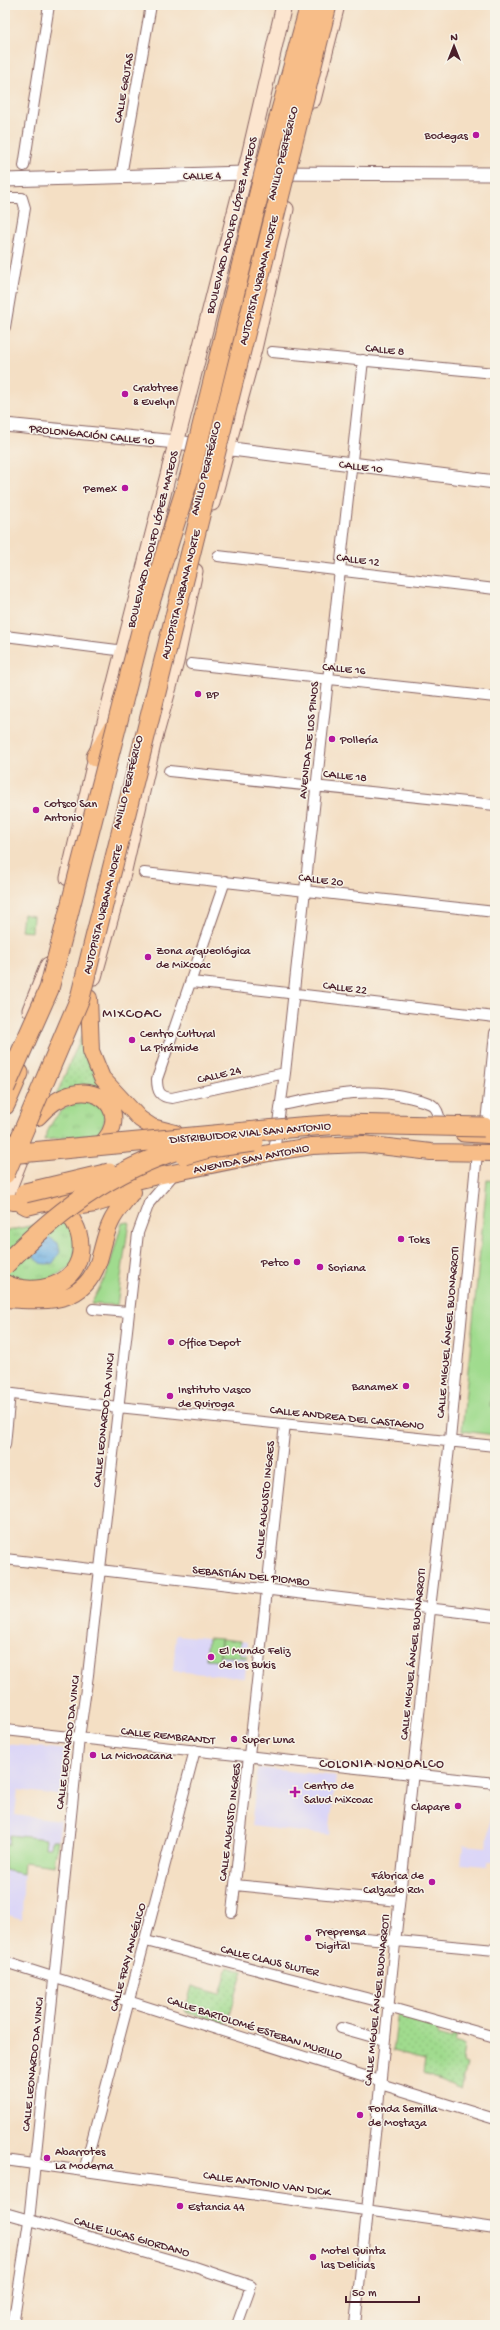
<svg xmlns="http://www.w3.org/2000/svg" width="500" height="2330" font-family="'Gochi Hand',sans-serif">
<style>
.built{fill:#dbd6f7}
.grass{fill:url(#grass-tufts);stroke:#757d5c}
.park{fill:#a0db8e;stroke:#757d5c}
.garden{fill:url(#garden-dots);stroke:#757d5c}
.water{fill:url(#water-ripples);stroke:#5a6686}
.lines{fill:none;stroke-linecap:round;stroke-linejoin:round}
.minor-casing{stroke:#866261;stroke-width:12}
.tertiary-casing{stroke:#866261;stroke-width:15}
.secondary-casing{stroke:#866261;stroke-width:17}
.primary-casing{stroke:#866261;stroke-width:18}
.motorway-casing{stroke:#866261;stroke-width:21}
.minor{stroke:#fff;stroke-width:10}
.tertiary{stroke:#fff;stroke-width:13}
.secondary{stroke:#fce5cf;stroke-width:15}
.primary{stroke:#f7bd88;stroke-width:16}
.motorway{stroke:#f7bd88;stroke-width:19}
.motorway-bridge-casing{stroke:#866261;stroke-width:21;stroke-linecap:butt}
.motorway-bridge{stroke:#f7bd88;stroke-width:19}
.poi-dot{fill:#b5179e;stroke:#f7f3e8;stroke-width:1.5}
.labels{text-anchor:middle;stroke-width:3;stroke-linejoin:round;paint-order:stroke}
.street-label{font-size:12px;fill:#4a1f2b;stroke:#f7f3e8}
.poi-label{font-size:12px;fill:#4a1f2b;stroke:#f7f3e8;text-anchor:start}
.neighbourhood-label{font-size:13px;letter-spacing:1px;fill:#4a1f2b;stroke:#f7f3e8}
.quarter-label{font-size:14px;letter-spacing:1px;fill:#4a1f2b;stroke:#f7f3e8}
</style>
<defs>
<pattern id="grass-tufts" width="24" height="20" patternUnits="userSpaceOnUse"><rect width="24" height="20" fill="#a0db8e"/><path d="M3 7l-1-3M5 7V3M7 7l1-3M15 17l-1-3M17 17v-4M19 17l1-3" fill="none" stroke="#8bbc7b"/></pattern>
<pattern id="garden-dots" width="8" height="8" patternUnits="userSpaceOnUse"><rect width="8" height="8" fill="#a0db8e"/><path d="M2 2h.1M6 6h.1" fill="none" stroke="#8bbc7b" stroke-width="1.8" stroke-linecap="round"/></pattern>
<pattern id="water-ripples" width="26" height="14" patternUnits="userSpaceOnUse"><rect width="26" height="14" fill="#6bade0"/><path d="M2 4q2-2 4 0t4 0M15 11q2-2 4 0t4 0" fill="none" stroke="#5a8cb6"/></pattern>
</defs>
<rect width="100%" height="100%" fill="#f7f3e8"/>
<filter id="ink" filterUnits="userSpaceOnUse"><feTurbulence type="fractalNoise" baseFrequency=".025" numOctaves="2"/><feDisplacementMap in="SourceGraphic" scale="8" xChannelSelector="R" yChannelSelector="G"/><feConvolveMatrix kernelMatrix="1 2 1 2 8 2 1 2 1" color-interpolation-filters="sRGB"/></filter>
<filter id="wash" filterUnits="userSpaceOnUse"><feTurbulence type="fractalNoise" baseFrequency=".012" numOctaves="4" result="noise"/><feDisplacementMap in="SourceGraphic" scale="16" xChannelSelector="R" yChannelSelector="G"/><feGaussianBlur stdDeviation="0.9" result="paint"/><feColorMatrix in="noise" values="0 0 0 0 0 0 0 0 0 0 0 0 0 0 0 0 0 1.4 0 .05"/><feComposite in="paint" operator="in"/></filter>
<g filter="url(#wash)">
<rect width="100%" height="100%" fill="#f4dfc4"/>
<!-- built -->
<path class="built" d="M176,1635L248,1642L245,1678L173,1671Z
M5,1744L69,1750L64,1796L18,1790L15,1815L61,1821L54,1866L24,1862L22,1919L5,1914Z
M258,1768L336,1776L329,1835L251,1826Z
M490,1816H495V1862L488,1861V1866L461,1864L463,1845L487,1847Z"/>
<!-- grass -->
<path class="grass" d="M23,914L33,916L32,932L21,931Z
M80,1101L99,1104C106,1115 106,1124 99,1134L44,1140C52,1120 59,1108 80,1101Z
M67,1218L75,1229V1264L42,1284L5,1278L6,1231Z
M221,1639L241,1641L240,1654L247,1655V1658L220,1656Z"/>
<!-- park -->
<path class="park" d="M487,1180L495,1181V1435L462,1431Z
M129,1222L117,1305L91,1304L107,1274L122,1223Z
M208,1638L221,1639L219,1660L206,1659Z
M10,1835L46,1839L45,1847H51L52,1840H58L54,1866L24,1862L23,1874L5,1870V1845H9Z"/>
<!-- garden -->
<path class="garden" d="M82,1035L84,1052L104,1091L55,1098Z
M493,1378H495V1407L490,1406Z
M228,1967L243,1971L227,2024L185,2011L192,1986L220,1994Z
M398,2011L440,2023L437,2035L451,2039L455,2027L459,2028L454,2042L464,2045L462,2062L467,2064L461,2089L423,2073L425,2059L393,2051Z"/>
<!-- water -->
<path class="water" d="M47,1236L58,1243L60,1252L53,1263C42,1266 34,1262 32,1250Z"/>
</g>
<g filter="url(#ink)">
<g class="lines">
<defs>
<path id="minor" d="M24,166L49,5
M121,176L151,5
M5,198H22L25,208L5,327
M272,352L495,373
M218,556L495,589
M5,636L125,651
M191,664L495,697
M169,771L495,805
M144,873L495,912
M225,881L157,1079C157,1092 160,1097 172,1098L285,1073
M192,982L495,1017
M282,1105C328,1096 365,1086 412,1098C429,1103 437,1102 440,1121
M486,1123L495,1033
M274,1152L285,1073L363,360
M93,1309L128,1312
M5,1393L118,1407L495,1446
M5,1445L10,1393
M5,1559L495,1616
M5,1730L495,1783
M235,1885L399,1901
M232,1912L285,1424
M332,1935L495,1950
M146,1941L389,2004
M5,1962L374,2079L387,2086L495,2119
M388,2007L495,2037
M341,2028L384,2040
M5,2160L495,2228
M84,2171L195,1750
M5,2213L192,2266L251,2286L237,2325
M13,2325L29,2221L79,1738L88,1675L138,1233L149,1203L174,1174
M355,2325L431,1600L450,1440L477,1153"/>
<path id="tertiary" d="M5,180L245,173L495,174
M5,425L176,442L495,482"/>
<path id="secondary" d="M313,100L337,5
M212,503L254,349L286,209
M68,878L96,757L245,173L284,5
M94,977L124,870L153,744L176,662L195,571
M30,1010L48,965
M5,1198L20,1160"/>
<path id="primary" d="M89,998L91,1051L102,1078L140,1119L152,1127L175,1133
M38,1117C85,1063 139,1110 100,1145
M12,1202H18L27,1207L153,1177L274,1152L312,1146L363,1144L431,1152L495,1153
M67,1208L95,1204L133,1192
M5,1283C26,1293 59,1290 73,1271C89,1249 78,1215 55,1205
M5,1299C45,1301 84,1307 99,1260C103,1247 105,1234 111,1222C116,1211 125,1202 132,1192"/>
<path id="motorway" d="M96,757L114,727
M5,1105L19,1073
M464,1132L495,1134"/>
</defs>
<!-- minor casing -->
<use href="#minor" class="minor-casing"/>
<!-- tertiary casing -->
<use href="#tertiary" class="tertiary-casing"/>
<!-- secondary casing -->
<use href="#secondary" class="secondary-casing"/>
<!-- primary casing -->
<use href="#primary" class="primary-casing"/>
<!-- motorway casing -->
<use href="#motorway" class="motorway-casing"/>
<!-- minor -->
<use href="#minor" class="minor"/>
<!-- tertiary -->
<use href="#tertiary" class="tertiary"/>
<!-- secondary -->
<use href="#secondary" class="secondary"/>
<!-- primary -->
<use href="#primary" class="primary"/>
<!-- motorway -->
<use href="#motorway" class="motorway"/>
<defs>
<path id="motorway-bridge" d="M5,1088L49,989L141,631L190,475L266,165L310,5
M5,1151L20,1153L299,1127L342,1124L484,1127
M184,1155L209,1148L254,1142
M5,1174L80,998L327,5
M25,1193L109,1173
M5,1265C58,1209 120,1164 195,1145"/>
</defs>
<!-- motorway-bridge casing -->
<use href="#motorway-bridge" class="motorway-bridge-casing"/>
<!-- motorway-bridge -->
<use href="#motorway-bridge" class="motorway-bridge"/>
</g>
</g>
<!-- markers -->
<g class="poi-dot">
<circle cx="476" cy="135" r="4"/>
<circle cx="125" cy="394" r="4"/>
<circle cx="125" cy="488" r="4"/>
<circle cx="198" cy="694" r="4"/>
<circle cx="332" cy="739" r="4"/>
<circle cx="36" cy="810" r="4"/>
<circle cx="148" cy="957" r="4"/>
<circle cx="132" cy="1040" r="4"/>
<circle cx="401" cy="1239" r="4"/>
<circle cx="297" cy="1262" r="4"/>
<circle cx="320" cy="1267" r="4"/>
<circle cx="171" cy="1342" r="4"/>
<circle cx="406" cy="1386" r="4"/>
<circle cx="170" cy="1396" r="4"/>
<circle cx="211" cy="1657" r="4"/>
<circle cx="234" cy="1739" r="4"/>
<circle cx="93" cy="1755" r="4"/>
<path d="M293 1786h4v4h4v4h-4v4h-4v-4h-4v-4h4z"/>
<circle cx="458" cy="1806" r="4"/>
<circle cx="432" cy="1882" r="4"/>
<circle cx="308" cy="1938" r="4"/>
<circle cx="360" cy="2115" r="4"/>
<circle cx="47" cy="2158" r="4"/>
<circle cx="180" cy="2206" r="4"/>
<circle cx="313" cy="2257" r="4"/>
</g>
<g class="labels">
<!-- street labels -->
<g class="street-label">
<text transform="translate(123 88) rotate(-80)" y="4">CALLE GRUTAS</text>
<text transform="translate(282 153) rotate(-76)" y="4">ANILLO PERIFÉRICO</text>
<text transform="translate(202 175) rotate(-1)" y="4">CALLE 4</text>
<text transform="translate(231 225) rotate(-76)" y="4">BOULEVARD ADOLFO LÓPEZ MATEOS</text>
<text transform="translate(258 280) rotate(-76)" y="4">AUTOPISTA URBANA NORTE</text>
<text transform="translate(385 349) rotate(6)" y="4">CALLE 8</text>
<text transform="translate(92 434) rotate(6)" y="4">PROLONGACIÓN CALLE 10</text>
<text transform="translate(361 466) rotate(7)" y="4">CALLE 10</text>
<text transform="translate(205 468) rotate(-76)" y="4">ANILLO PERIFÉRICO</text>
<text transform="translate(152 539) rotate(-76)" y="4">BOULEVARD ADOLFO LÓPEZ MATEOS</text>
<text transform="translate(358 559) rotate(7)" y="4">CALLE 12</text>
<text transform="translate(180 594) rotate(-76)" y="4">AUTOPISTA URBANA NORTE</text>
<text transform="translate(344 668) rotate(6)" y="4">CALLE 16</text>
<text transform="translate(308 740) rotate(-84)" y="4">AVENIDA DE LOS PINOS</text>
<text transform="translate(345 775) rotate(6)" y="4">CALLE 18</text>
<text transform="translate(127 782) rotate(-76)" y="4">ANILLO PERIFÉRICO</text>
<text transform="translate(321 879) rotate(7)" y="4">CALLE 20</text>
<text transform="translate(102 909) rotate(-76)" y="4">AUTOPISTA URBANA NORTE</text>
<text transform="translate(345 987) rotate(7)" y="4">CALLE 22</text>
<text transform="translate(219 1074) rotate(-13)" y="4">CALLE 24</text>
<text transform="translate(250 1132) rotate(-5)" y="4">DISTRIBUIDOR VIAL SAN ANTONIO</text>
<text transform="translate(251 1158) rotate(-11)" y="4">AVENIDA SAN ANTONIO</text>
<text transform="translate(447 1332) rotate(-85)" y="4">CALLE MIGUEL ÁNGEL BUONARROTI</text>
<text transform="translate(347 1417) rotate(6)" y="4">CALLE ANDREA DEL CASTAGNO</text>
<text transform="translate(103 1420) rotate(-84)" y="4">CALLE LEONARDO DA VINCI</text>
<text transform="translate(264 1500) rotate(-84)" y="4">CALLE AUGUSTO INGRES</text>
<text transform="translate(251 1575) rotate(6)" y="4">SEBASTIÁN DEL PIOMBO</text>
<text transform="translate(412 1654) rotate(-84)" y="4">CALLE MIGUEL ÁNGEL BUONARROTI</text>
<text transform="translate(168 1735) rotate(6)" y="4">CALLE REMBRANDT</text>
<text transform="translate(67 1742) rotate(-83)" y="4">CALLE LEONARDO DA VINCI</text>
<text transform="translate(229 1822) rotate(-83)" y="4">CALLE AUGUSTO INGRES</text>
<text transform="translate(127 1957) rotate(-75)" y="4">CALLE FRAY ANGÉLICO</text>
<text transform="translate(270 1960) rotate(14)" y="4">CALLE CLAUS SLUTER</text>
<text transform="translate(376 2000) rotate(-84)" y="4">CALLE MIGUEL ÁNGEL BUONARROTI</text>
<text transform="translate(255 2027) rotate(18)" y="4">CALLE BARTOLOMÉ ESTEBAN MURILLO</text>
<text transform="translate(32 2064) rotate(-84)" y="4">CALLE LEONARDO DA VINCI</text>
<text transform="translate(267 2183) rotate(8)" y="4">CALLE ANTONIO VAN DICK</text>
<text transform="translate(132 2236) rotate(16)" y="4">CALLE LUCAS GIORDANO</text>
</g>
<!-- poi labels -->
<g class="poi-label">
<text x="468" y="139" text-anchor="end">Bodegas</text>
<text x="133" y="391">Crabtree<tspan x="133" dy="14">&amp; Evelyn</tspan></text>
<text x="117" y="492" text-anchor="end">Pemex</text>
<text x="206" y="698">BP</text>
<text x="340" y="743">Pollería</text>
<text x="44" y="807">Cotsco San<tspan x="44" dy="14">Antonio</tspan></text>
<text x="156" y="954">Zona arqueológica<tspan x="156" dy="14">de Mixcoac</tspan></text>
<text x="140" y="1037">Centro Cultural<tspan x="140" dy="14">La Pirámide</tspan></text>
<text x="409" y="1243">Toks</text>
<text x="289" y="1266" text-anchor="end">Petco</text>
<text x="328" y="1271">Soriana</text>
<text x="179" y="1346">Office Depot</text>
<text x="398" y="1390" text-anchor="end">Banamex</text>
<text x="178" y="1393">Instituto Vasco<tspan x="178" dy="14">de Quiroga</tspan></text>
<text x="219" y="1654">El Mundo Feliz<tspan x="219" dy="14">de los Bukis</tspan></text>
<text x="242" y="1743">Super Luna</text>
<text x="101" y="1759">La Michoacana</text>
<text x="304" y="1789">Centro de<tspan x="304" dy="14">Salud Mixcoac</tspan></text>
<text x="450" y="1810" text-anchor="end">Clapare</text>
<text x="424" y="1879" text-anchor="end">Fábrica de<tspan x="424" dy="14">Calzado Rch</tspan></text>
<text x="316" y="1935">Preprensa<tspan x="316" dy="14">Digital</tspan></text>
<text x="368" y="2112">Fonda Semilla<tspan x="368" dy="14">de Mostaza</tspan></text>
<text x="55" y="2155">Abarrotes<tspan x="55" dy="14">La Moderna</tspan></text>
<text x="188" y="2210">Estancia 44</text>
<text x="321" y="2254">Motel Quinta<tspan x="321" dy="14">las Delicias</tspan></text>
</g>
<!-- neighbourhood labels -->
<g class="neighbourhood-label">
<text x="382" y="1767">COLONIA NONOALCO</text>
</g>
<!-- quarter labels -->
<g class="quarter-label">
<text x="132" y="1017">MIXCOAC</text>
</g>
</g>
<!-- margin -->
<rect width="500" height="2330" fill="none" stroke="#f7f3e8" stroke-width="20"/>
<!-- north arrow -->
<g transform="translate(454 46)" stroke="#f7f3e8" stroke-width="3" paint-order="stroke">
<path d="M0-3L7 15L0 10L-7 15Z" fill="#4a1f2b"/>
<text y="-6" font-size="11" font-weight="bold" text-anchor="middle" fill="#4a1f2b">N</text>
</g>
<!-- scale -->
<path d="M346 2296v6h73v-6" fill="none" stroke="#4a1f2b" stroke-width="2"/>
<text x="352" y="2296" font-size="12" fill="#4a1f2b" stroke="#f7f3e8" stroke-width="3" paint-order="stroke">50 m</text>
</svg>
